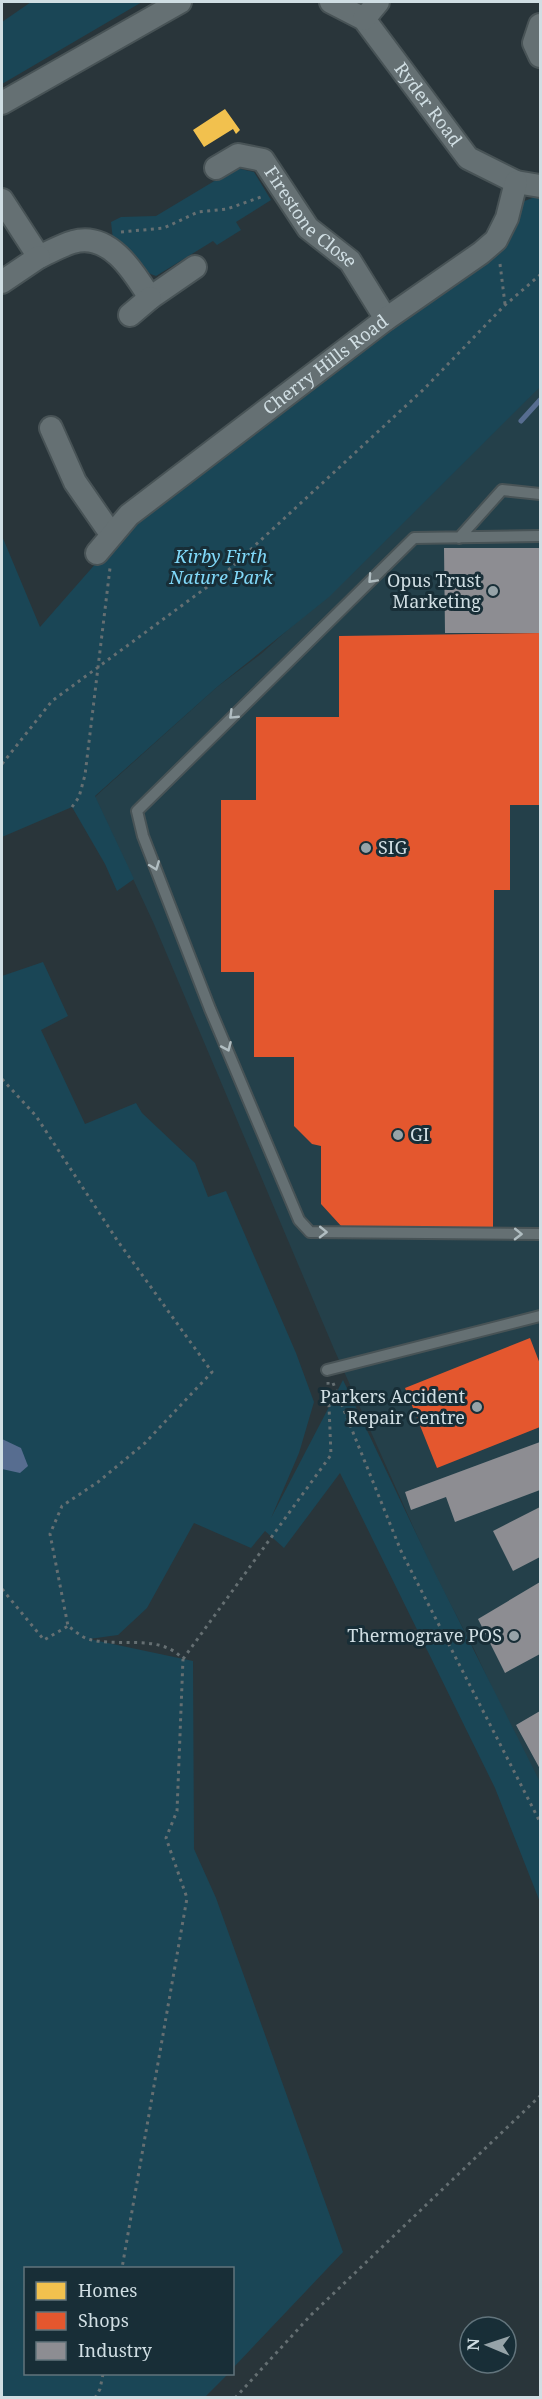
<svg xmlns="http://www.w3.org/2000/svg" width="542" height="2399" font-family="'Noto Serif',serif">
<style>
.built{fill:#24404a}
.green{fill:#1a4656}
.water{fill:#576d90}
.homes{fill:#f2c14e}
.shops{fill:#e4572e}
.industry{fill:#8d8d92}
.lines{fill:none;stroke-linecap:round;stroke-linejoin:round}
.stream{stroke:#576d90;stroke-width:5}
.lane-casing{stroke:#485356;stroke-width:14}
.street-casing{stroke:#485356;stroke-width:26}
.path{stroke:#656f72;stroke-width:3;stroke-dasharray:3 4.5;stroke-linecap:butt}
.lane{stroke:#657073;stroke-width:10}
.street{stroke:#657073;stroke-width:22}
.oneway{stroke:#b0bdc1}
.poi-dot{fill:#96a3a8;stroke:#182e37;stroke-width:2}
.labels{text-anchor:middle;stroke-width:6;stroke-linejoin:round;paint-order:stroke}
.street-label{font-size:18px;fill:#d0dee3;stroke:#182e37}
.park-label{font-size:18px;font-style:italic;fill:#80d8f8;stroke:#182e37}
.poi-label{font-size:18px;fill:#d0dee3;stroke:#182e37;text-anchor:end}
</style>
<rect width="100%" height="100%" fill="#29353a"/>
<!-- built -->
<path class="built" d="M540,386V1792L474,1649L432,1569L334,1349L154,924L95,797L217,687L261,654L367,558Z"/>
<!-- green -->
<path class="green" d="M31,2H142L2,84V22Z
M236,168L254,172L271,200L236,222L241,230L217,245L213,241L156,276C134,269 136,250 113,240L111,222L121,217L156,216Z
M540,195V387L329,597L217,687L95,796L134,879L117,891L105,864L72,807L2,837V536L40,627L133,521L336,365L522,202Z
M43,962L68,1016L41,1030L85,1124L136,1103L142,1113L195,1163L208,1197L226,1191L296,1353L314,1402L299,1453L271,1518L343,1380L433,1569L540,1782V1902L495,1788L340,1473L284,1548L265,1531L251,1548L194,1523L147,1608L118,1635L89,1639L193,1661L194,1849L216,1898L343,2252L233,2368L232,2268H26V2374H228L205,2397H2V976Z"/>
<!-- water -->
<path class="water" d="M2,1439L21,1448L28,1466L20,1473L2,1469Z"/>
<!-- homes -->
<path class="homes" d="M225,109L240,130L236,134L233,129L204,147L193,130Z"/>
<!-- shops -->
<path class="shops" d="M540,633V805H510V890H494L493,1227H342L321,1204V1146L312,1144L294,1126V1057H254V972H221V800H256V717H339V636Z
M530,1338L540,1364V1427L437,1468L405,1388Z"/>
<!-- industry -->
<path class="industry" d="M444,548H540V633H445Z
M540,1442V1490L455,1522L446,1497L411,1510L405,1492Z
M540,1507V1557L513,1571L493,1531Z
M540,1582V1654L505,1673L478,1619Z
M540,1711V1769L516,1725Z"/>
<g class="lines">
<!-- stream -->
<path class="stream" d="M521,421L540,400"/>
<defs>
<path id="lane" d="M540,536L414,538L137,811L143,836L210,1009L299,1220L310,1232L540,1234
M459,538L502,490L540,494
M327,1370L540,1316"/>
<g id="street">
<path id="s1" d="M331,2L364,19L468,158L516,182L540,186"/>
<path d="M364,19L378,2"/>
<path d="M540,25L534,43L540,56"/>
<path d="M2,103L180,2"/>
<path id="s2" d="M216,168L238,155L263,160L308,228L350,261L386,319"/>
<path d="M2,200L39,257C50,252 62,245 73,242C110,231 135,274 150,298L195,267"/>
<path d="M2,282L39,257"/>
<path d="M130,315L150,298"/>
<path d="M51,428L75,482L111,534"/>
<path id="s3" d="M97,553L129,515L386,319L481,253L496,240L507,218L516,182"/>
</g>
</defs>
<!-- lane casing -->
<use href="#lane" class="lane-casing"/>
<!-- street casing -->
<use href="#street" class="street-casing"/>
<!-- path -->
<path class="path" d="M121,232L164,228L198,212L227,209L264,196
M500,264L505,304
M2,764L52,701L222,576L424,389L504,306L540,275
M72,807L79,797L85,775L110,568
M2,1079L36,1116L117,1240L212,1372L145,1443L98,1482L62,1506L50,1534L68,1626C74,1630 81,1637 88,1639C118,1648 160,1633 183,1659L177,1811L166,1838L187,1898L122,2268
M333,1383L401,1551L540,1822
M2,1589L44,1640L68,1626
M183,1659L331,1455L328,1382
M95,2398L100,2389L103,2374
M235,2398L311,2315L540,2096"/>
<!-- lane -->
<use href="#lane" class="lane"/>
<!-- street -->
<use href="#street" class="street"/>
</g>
<!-- one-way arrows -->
<defs><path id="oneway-chevron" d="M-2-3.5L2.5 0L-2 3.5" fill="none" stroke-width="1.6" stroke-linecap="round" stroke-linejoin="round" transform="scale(1.5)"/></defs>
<g class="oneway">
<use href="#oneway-chevron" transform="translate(372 579) rotate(133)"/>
<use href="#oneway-chevron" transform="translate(233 715) rotate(136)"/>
<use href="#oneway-chevron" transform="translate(155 866) rotate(69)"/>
<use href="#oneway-chevron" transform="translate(227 1047) rotate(66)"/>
<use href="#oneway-chevron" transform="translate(323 1232) rotate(1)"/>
<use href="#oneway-chevron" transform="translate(518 1234) rotate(1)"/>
</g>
<!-- markers -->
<g class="poi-dot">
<circle cx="493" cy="591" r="6"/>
<circle cx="366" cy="848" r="6"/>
<circle cx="398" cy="1135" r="6"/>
<circle cx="477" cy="1407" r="6"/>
<circle cx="514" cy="1636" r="6"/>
</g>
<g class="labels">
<!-- street labels -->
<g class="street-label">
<text dy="6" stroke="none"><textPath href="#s1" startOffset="144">Ryder Road</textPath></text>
<text dy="6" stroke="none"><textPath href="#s2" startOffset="126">Firestone Close</textPath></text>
<text dy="6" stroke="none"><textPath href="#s3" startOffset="297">Cherry Hills Road</textPath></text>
</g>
<!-- park labels -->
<g class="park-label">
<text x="221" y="563">Kirby Firth<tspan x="221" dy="21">Nature Park</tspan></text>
</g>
<!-- poi labels -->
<g class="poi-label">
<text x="481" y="587">Opus Trust<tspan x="481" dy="21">Marketing</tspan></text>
<text x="378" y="854" text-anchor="start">SIG</text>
<text x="410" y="1141" text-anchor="start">GI</text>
<text x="465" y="1403">Parkers Accident<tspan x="465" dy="21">Repair Centre</tspan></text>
<text x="502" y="1642">Thermograve POS</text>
</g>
</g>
<!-- border -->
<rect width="542" height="2399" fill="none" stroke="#d0dee3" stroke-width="6"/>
<!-- legend -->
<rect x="24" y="2267" width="210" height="108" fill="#182e37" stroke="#62747c" stroke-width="1.5"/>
<rect x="36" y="2282" width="30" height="18" fill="#f2c14e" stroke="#62747c" stroke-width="1.5"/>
<text x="78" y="2297" font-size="18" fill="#d0dee3">Homes</text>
<rect x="36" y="2312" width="30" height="18" fill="#e4572e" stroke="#62747c" stroke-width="1.5"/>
<text x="78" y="2327" font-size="18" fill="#d0dee3">Shops</text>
<rect x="36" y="2342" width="30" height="18" fill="#8d8d92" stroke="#62747c" stroke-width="1.5"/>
<text x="78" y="2357" font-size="18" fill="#d0dee3">Industry</text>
<!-- north arrow -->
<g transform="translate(488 2345) rotate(272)"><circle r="28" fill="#182e37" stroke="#62747c" stroke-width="1.5"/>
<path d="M0-4.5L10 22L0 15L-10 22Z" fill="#96a3a8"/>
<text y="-9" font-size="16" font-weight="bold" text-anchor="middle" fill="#d0dee3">N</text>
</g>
</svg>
